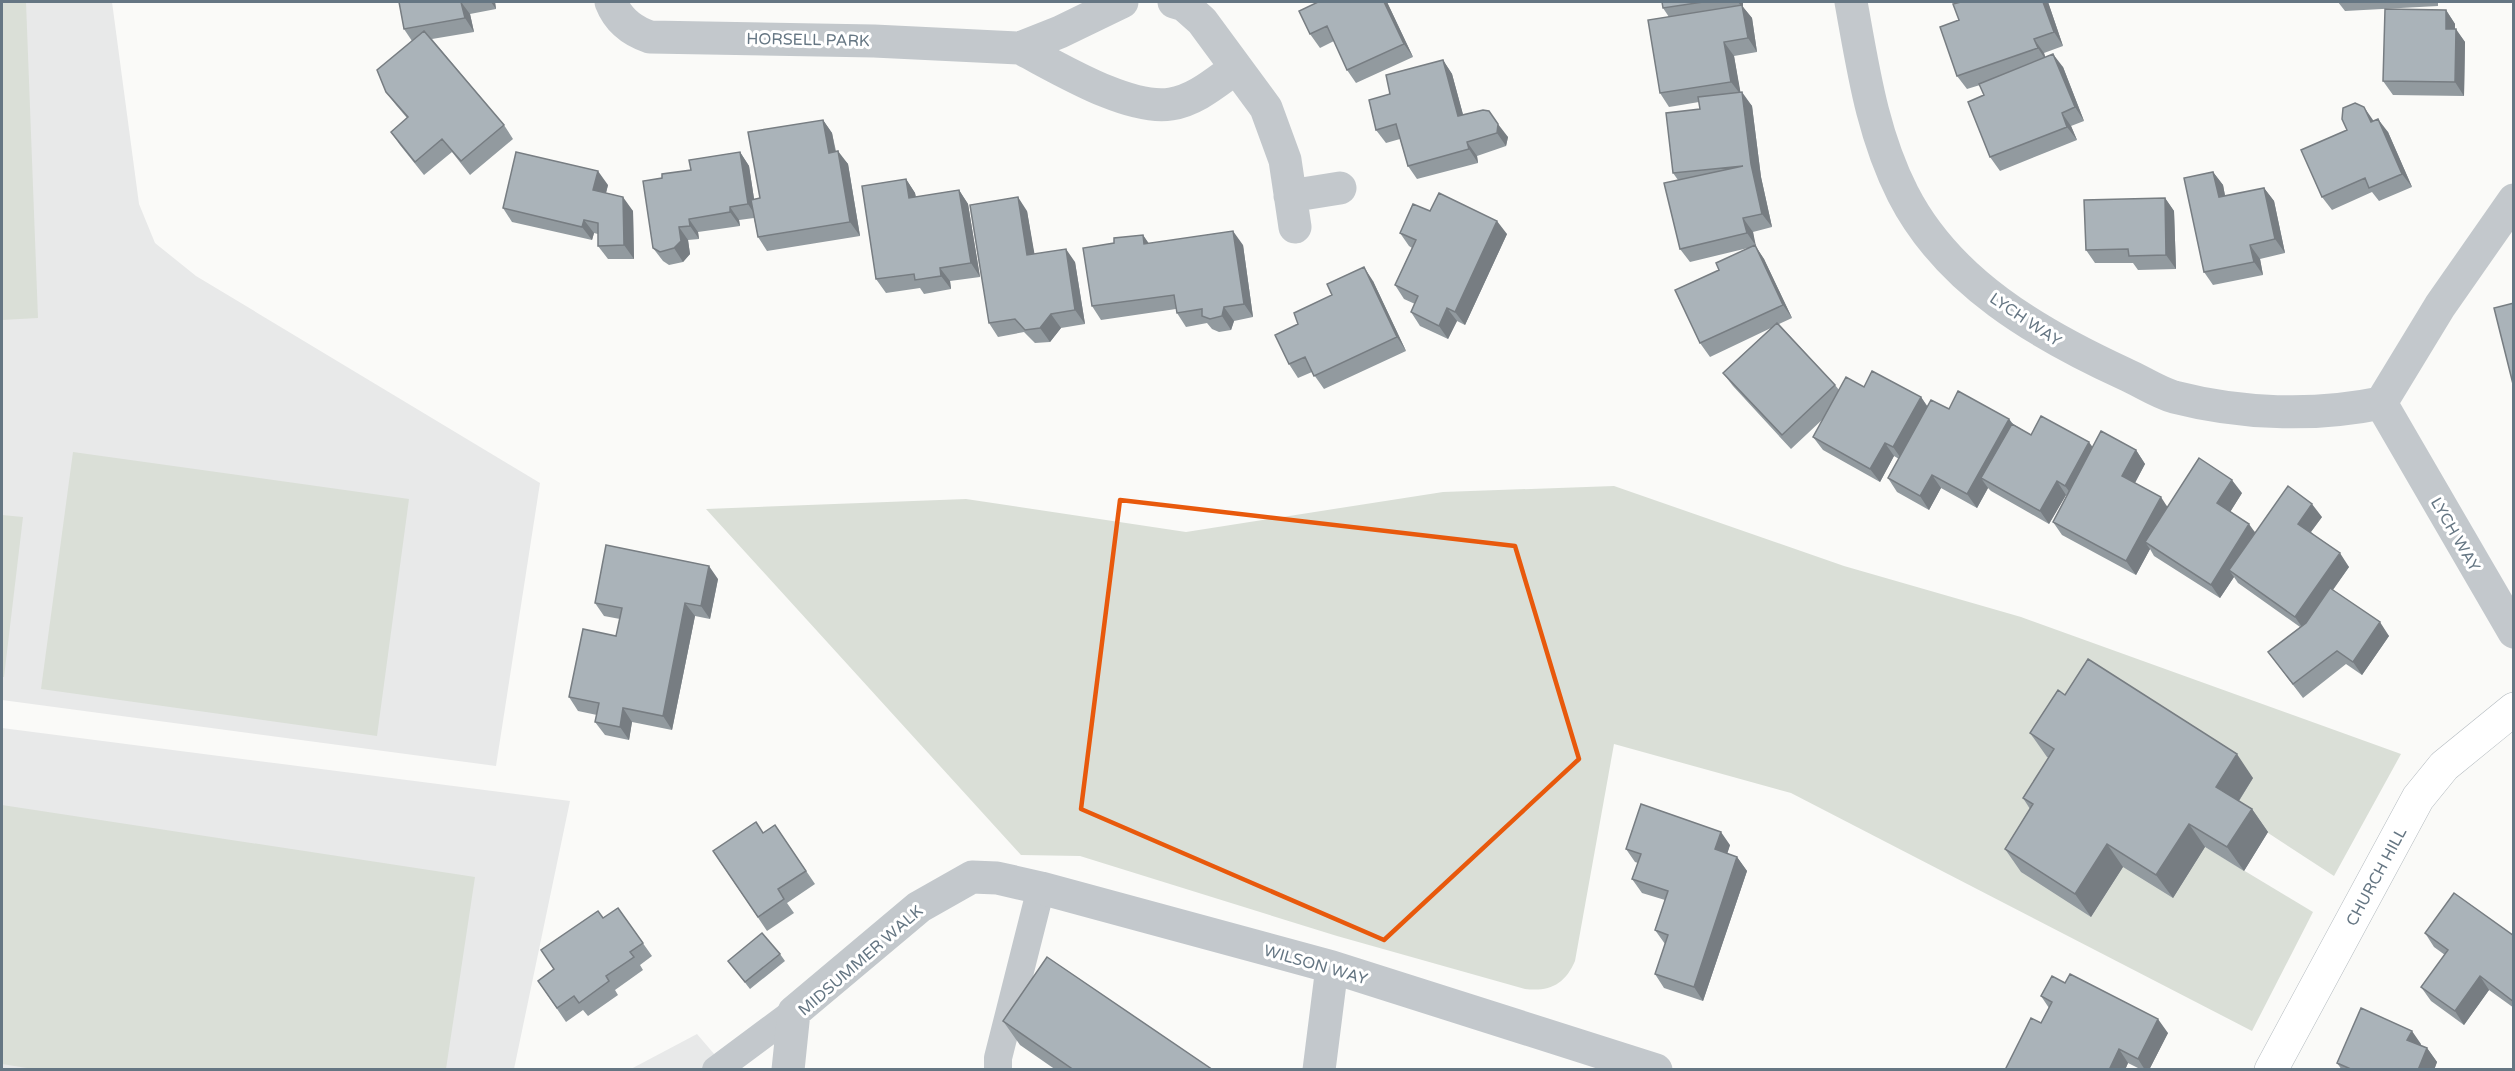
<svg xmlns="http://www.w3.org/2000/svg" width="2515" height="1071" font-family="'Varela Round',sans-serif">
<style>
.built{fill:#e8e9e9}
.green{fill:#dadfd7}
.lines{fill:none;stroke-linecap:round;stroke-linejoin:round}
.secondary-casing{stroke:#b3babf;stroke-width:34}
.lane{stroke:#c3c8cc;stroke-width:28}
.street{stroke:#c3c8cc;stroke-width:33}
.secondary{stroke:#fff;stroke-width:33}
.wall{fill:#929a9f}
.shaded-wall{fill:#777d82}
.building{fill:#aab3b9;stroke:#777d82;stroke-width:1.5}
.marked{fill:none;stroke:#e8590c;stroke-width:4.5;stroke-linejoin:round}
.labels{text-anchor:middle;stroke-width:6;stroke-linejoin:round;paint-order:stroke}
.street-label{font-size:16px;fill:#657683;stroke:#fff}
</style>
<rect width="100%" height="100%" fill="#fafaf8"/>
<!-- built -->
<path class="built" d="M2,2H112L139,204L155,243L196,276L540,483L496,766L2,700Z
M2,728L570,801L514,1069L2,1070Z
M697,1034L727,1069L629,1070Z"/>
<!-- green -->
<path class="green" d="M2,2H26L38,318L2,320Z
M73,452L409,499L377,736L41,689Z
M1614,486L1844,566L2021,617L2401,754L2334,876L2233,810L2070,772L2091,917L2123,867L2205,847L2313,912L2252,1031L1791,793L1614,744L1575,961C1565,984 1550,992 1525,989L1337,936L1080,856L1021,855L706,509L966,499L1186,532L1443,492Z
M2,515L23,517L4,677H2Z
M2,805L475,877L446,1069L39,1070L2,1064Z"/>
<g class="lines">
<defs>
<g id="secondary">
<path id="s1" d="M2271,1070L2418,798L2444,766L2514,709"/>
</g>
</defs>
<!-- secondary casing -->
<use href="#secondary" class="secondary-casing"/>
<!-- lane -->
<path class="lane" d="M716,1070L794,1012
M998,1070V1058L1041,888"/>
<!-- street -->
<path class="street" d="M611,2C618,20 632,31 650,37L874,41L1020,48L1060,32L1122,2
M1174,2L1184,5L1202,21L1266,108L1285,160L1295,227
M1851,2C1863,68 1872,133 1903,194C1948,282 2038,334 2125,374C2141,381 2157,392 2174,397C2240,414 2314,417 2381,403
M1020,48C1057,67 1128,111 1171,104C1196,100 1216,82 1236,68
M1290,196L1340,188
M2514,200L2440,306L2381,403L2514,632
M788,1070L794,1012L919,907L972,877L997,878L1041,888L1332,967L1656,1070
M1319,1070L1332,967"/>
<!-- secondary -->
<use href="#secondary" class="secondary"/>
</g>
<!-- wall -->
<path class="wall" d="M399,2H495L496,9L470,14L474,32L432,39L504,125L513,139L470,175L452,152L424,175L400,145L391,132L407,118L396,105L386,92L412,41L404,29Z
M1318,2H1387L1413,57L1356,83L1347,70L1334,41L1320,48L1310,34Z
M1662,2H1743V7L1752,18L1757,52L1734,56L1740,92L1752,106L1761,177L1772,227L1753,232L1755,246L1764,259L1792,318L1779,324L1835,385L1839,390L1864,387L1921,397L1928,407L1949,409L2009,419L2013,424L2031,435L2093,447L2136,450L2145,464L2135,483L2168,507L2242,493L2230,512L2255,532L2322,517L2311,532L2349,567L2333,590L2389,636L2362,675L2346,664L2303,698L2268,652L2300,627L2238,583L2234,577L2220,598L2154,556L2150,549L2136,575L2062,535L2053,522L2067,495H2066L2049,524L1991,491L1988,488L1977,508L1941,488L1929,510L1897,492L1888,478L1899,459L1894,456L1880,482L1823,450L1813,437L1823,419L1791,449L1733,386L1723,373L1771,328L1710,357L1700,343L1719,270L1748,248L1690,262L1680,249L1678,180L1673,173L1700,109L1699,102L1669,107L1660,93L1669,17L1663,8Z
M1961,2H2048L2063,46L2044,53L2045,57L2063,67L2084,121L2071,126L2077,140L2000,171L1990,157L1984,95L1980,85L1967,89L1957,76L1959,20Z
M2338,2H2438V6L2345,11Z
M2446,10L2455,24V29L2465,42L2464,96L2393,95L2383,81Z
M1443,60L1452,74L1463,115L1508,137L1506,146L1477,156L1478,163L1417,179L1408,166L1400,139L1386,143L1376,130L1390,94Z
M823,120L832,133L836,151L848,164L860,236L767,251L758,237L754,218L739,220L740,226L698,232L699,239L688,240L690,254L683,262L669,265L663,261L653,248L662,178L691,170L740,152L749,166L754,199L760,198Z
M2373,121L2388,132L2412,187L2379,201L2372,192L2332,210L2322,197L2347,130Z
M2213,172L2223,185L2225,196L2264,188L2274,201L2285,253L2260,259L2263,275L2213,285L2204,272Z
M906,179L915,193L916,197L959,190L968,204L980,277L950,281L951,289L924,294L920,288L886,293L876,279Z
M608,185L606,193L633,211L634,259H608L598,246V234L594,233L592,240L512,222L503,208Z
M2165,198L2174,211L2176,269L2138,270L2133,263H2095L2086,250Z
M1027,211L1034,254L1075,262L1085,324L1061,328L1050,342L1035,343L1024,332L998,337L989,323Z
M1430,211L1507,234L1465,325L1457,321L1448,339L1420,326L1411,312L1415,304L1404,299L1395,285L1412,248L1409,246L1400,233Z
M1143,235L1148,243L1243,245L1253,317L1234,321L1231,330L1219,332L1212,329L1207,323L1186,327L1177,313L1176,309L1101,320L1092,306L1114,243Z
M1373,281L1406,351L1324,389L1312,372L1298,378L1289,364Z
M718,579L710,619L695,616L672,730L632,722L629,740L605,735L595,722L597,715L578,711L569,697L616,636L620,619L604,616L595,603Z
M2065,695L2253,778L2239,801L2252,809L2268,832L2244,871L2205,847L2173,898L2123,867L2091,917L2021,872L2005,849L2030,809L2023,798L2049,758L2047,757L2030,733Z
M775,825L815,884L787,903L794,913L767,931L713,851L764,833Z
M1730,845L1727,854L1737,857L1747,871L1703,1001L1664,988L1655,974L1665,944L1655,930L1665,900L1642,893L1632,879L1638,863L1635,862L1626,849Z
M618,908L652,956L640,965L643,970L615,990L618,995L588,1016L583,1010L566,1022L538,981L554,969L603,918Z
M2425,933L2514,936V1008L2489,990L2464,1025L2431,1001L2421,987L2445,955L2434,947Z
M780,954L785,961L750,989L728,961Z
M2041,996L2168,1033L2149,1070H2142L2128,1063L2125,1070H2005L2041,1023L2049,1008Z
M1003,1021L1213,1070H1056L1020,1045Z
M2421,1044V1046L2427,1048L2437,1062L2434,1070H2342L2337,1063Z"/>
<!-- shaded-wall -->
<path class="shaded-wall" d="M461,2L470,14L474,32L465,18Z
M491,2H495L496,9Z
M1384,2H1387L1413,57L1404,44Z
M1738,2H1743V7L1752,18L1757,52L1748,38L1743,8Z
M2043,2H2048L2063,46L2054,32Z
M2446,10L2455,24V42L2446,29Z
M2456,29L2465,42L2464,96L2455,82Z
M2034,39L2044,53L2047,62L2038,48Z
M1724,42L1734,56L1741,95L1731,82Z
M2053,54L2063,67L2084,121L2075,107Z
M1443,60L1452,74L1467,129L1458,116Z
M1742,92L1752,106L1761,177L1772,227L1762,214L1751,164Z
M2364,107L2373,120L2380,135L2371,122Z
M2062,113L2071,126L2077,140L2067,127Z
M2378,119L2388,132L2412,187L2402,174Z
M823,120L832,133L838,166L829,153Z
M1498,124L1508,137L1506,146L1497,133Z
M1467,142L1477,156L1478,163L1469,149Z
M838,151L848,164L860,236L850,222Z
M740,152L749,166L757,218L748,204Z
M598,171L608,185L603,204L593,190Z
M2213,172L2223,185L2228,211L2219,197Z
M906,179L915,193L918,211L909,198Z
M2264,188L2274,201L2285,253L2275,239Z
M959,190L968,204L980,277L971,263Z
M623,197L633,211L634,259L624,245Z
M1018,197L1027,211L1037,268L1027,255Z
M2165,198L2174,211L2176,269L2166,255Z
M730,207L739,220L740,226L730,212Z
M1743,218L1753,232L1756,246L1747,233Z
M689,219L698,232L699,239L690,226Z
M584,220L594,233L592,240L582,227Z
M1497,221L1507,234L1465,325L1455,312Z
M679,227L688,240L690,254L683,262L674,248Z
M1233,231L1243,245L1253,317L1244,304Z
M1143,235L1152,248L1144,244Z
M1755,245L1764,259L1792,318L1783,305Z
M2250,245L2260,259L2263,275L2254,262Z
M1066,249L1075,262L1085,324L1075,310Z
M1364,267L1373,281L1406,351L1397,337Z
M940,268L950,281L951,289L941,276Z
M1224,307L1234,321L1231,330L1222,316Z
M1447,308L1457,321L1448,339L1439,326Z
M1051,314L1061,328L1050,342L1040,328Z
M1921,397L1930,411L1903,461L1893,447Z
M2009,419L2019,433L1981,478L1988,488L1977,508L1967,494Z
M2089,442L2099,456L2075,499L2065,486Z
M1885,443L1894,456L1880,482L1870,469Z
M2136,450L2145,464L2131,490L2122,476Z
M1932,475L1941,488L1929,510L1920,496Z
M2232,480L2242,493L2227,517L2217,503Z
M2057,481L2066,495L2049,524L2040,511Z
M2161,497L2170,511L2145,542L2150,549L2136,575L2126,561Z
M2312,504L2322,517L2307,537L2298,524Z
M2249,524L2259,538L2229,570L2234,577L2220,598L2211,585Z
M2340,553L2349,567L2304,630L2295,617Z
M709,566L718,579L710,619L701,606Z
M685,603L695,616L672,730L663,716Z
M2380,622L2389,636L2362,675L2353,662Z
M623,708L632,722L629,740L620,727Z
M2237,754L2253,778L2233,810L2216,787Z
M2252,809L2268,832L2244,871L2227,847Z
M2189,824L2205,847L2173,898L2156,875Z
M1721,832L1730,845L1724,863L1715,849Z
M2107,844L2123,867L2091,917L2075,894Z
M1737,857L1747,871L1703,1001L1694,987Z
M2480,976L2489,990L2464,1025L2455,1011Z
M2158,1019L2168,1033L2149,1070H2145L2138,1059Z
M2412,1031L2421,1044L2417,1054L2407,1040Z
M2427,1048L2437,1062L2434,1070H2418Z
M2119,1049L2128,1063L2125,1070H2109Z"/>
<!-- building -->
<path class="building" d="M399,2H461L465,18L404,29Z
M1318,2H1384L1404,44L1347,70L1327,26L1310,34L1299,11Z
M1662,2H1703L1663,8Z
M1961,2H2043L2054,32L2034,39L2038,48L1957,76L1940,27L1959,20L1953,4Z
M1742,5L1748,38L1724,42L1731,82L1660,93L1648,20Z
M2385,9L2446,10V29H2456L2455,82L2383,81Z
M424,31L504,125L461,161L442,139L415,162L391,132L408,117L386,92L377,70Z
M2053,54L2075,107L2062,113L2067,127L1990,157L1968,102L1984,95L1979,84Z
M1443,60L1458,116L1483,110L1489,111L1498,124L1497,133L1467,142L1469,149L1408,166L1396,124L1376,130L1369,100L1390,94L1386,75Z
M1742,92L1751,164L1762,214L1743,218L1747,233L1680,249L1664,183L1743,166L1673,173L1666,113L1700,109L1698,97Z
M2355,103L2364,107L2371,122L2378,119L2402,174L2369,188L2365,178L2322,197L2301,150L2347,130L2342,119L2343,108Z
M823,120L829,153L838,151L850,222L758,237L751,200L760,198L748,132Z
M516,152L598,171L593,190L623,197L624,245L598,246V223L584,220L582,227L503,208Z
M740,152L748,204L730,207V212L689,219L690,226L679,227L681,241L674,248L660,252L653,248L643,181L662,178V174L691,170L689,160Z
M2213,172L2219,197L2264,188L2275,239L2250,245L2254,262L2204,272L2184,178Z
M906,179L909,198L959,190L971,263L940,268L941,276L915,280L914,274L876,279L862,186Z
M1439,193L1497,221L1455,312L1447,308L1439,326L1411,312L1418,296L1395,285L1416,240L1400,233L1413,204L1430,211Z
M1018,197L1027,255L1066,249L1075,310L1051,314L1040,328L1025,330L1015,319L989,323L970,205Z
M2165,198L2166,255L2129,256L2128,249L2086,250L2084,200Z
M1233,231L1244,304L1224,307L1222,316L1210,319L1202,316V309L1177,313L1174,295L1092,306L1083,248L1114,243V238L1143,235L1144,244Z
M1755,245L1783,305L1700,343L1675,290L1719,270L1716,263Z
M1364,267L1397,337L1314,376L1305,357L1289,364L1275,335L1298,324L1294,313L1332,295L1327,284Z
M2514,303V388L2494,308Z
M1777,323L1835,385L1782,435L1723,373Z
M1872,371L1921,397L1893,447L1885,443L1870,469L1813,437L1846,377L1864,387Z
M1958,391L2009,419L1967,494L1932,475L1920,496L1888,478L1931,400L1949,409Z
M2041,416L2089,442L2065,486L2057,481L2040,511L1981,478L2012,424L2031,435Z
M2101,431L2136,450L2122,476L2161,497L2126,561L2053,522Z
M2199,458L2232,480L2217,503L2249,524L2211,585L2145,542Z
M2288,486L2312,504L2298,524L2340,553L2295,617L2229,570Z
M606,545L709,566L701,606L685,603L663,716L623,708L620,727L595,722L599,703L569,697L583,629L616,636L622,608L595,603Z
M2330,588L2380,622L2353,662L2337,651L2293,684L2268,652L2306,623Z
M2088,659L2237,754L2216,787L2252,809L2227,847L2189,824L2156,875L2107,844L2075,894L2005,849L2033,804L2023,798L2054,749L2030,733L2058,690L2065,695Z
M1641,804L1721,832L1715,849L1737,857L1694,987L1655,974L1668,935L1655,930L1668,891L1632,879L1641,854L1626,849Z
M756,822L763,833L775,825L806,871L778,889L784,899L758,917L713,851Z
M2454,893L2514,936V1002L2480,976L2455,1011L2421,987L2448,950L2425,933Z
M618,908L643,943L630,952L634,957L606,976L609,981L579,1003L574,996L557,1008L538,981L554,969L541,950L598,911L603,918Z
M762,933L780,954L745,982L728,961Z
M1047,957L1213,1070H1074L1003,1021Z
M2070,974L2158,1019L2138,1059L2119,1049L2109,1070H2005L2031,1018L2041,1023L2052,1002L2041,996L2052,976L2065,983Z
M2361,1008L2412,1031L2407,1040L2427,1048L2418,1070H2353L2337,1063Z"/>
<!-- marked area -->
<path class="marked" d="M1120,500L1515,546L1579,759L1384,940L1081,809Z"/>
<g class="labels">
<!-- street labels -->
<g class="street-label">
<text transform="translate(808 39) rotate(1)" y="6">HORSELL PARK</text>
<text transform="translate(2026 319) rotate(34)" y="6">LYCH WAY</text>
<text transform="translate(2456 534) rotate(60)" y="6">LYCH WAY</text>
<text dy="6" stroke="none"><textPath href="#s1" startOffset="220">CHURCH HILL</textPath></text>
<text transform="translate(860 960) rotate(-41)" y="6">MIDSUMMER WALK</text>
<text transform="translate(1316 964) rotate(16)" y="6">WILSON WAY</text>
</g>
</g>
<!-- border -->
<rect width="2515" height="1071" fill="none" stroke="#657683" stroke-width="6"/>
</svg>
